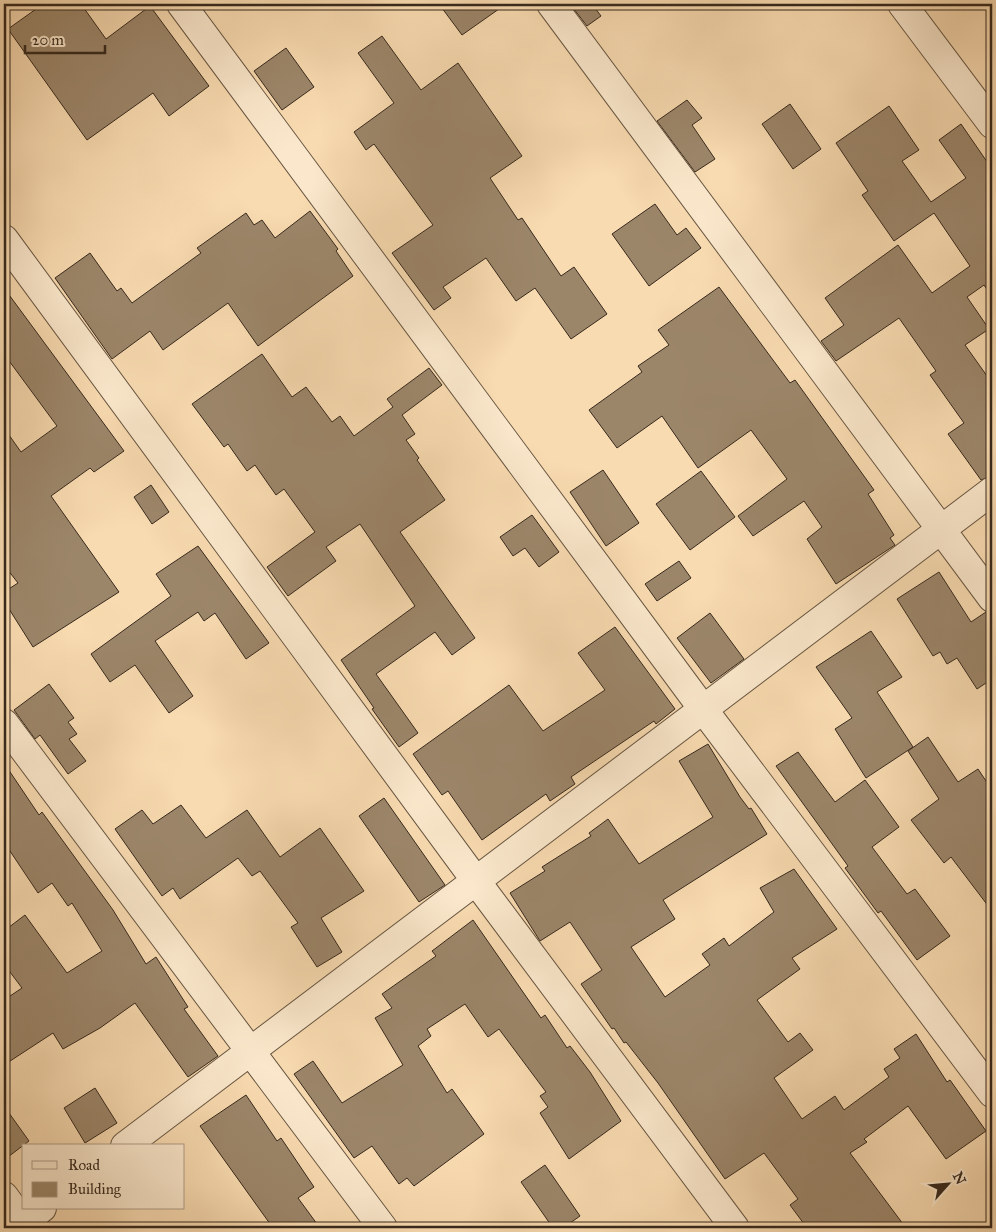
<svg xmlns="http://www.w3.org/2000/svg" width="996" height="1232" font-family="'IM FELL Great Primer',serif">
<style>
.building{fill:#9c866a;stroke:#37291d}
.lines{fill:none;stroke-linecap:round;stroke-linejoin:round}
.minor-casing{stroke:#685642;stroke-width:30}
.minor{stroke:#fbe8cc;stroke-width:28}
</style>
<rect width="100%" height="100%" fill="#f9dbb1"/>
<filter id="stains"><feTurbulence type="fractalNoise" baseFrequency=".004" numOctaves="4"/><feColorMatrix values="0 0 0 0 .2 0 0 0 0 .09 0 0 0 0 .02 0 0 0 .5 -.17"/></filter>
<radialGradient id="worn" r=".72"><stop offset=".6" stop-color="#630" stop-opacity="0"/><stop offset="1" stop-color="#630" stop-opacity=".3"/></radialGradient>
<!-- building -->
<path class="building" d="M43,4H81L106,39L150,6L209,86L169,116L153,93L87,140L8,29Z
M439,4H506L462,35Z
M570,4H592L601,16L587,26Z
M382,36L421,90L458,63L522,156L490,178L518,220L522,218L561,276L574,267L607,314L571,339L535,288L516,301L486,258L443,287L451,298L434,310L392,253L433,225L374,144L366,150L354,132L394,103L358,53Z
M286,48L314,87L282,110L254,71Z
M687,100L702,118L692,125L715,159L695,172L657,121Z
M790,104L821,149L793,169L762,124Z
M889,106L919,150L902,161L931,202L966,178L939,140L961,124L992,169V297L984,285L967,297L989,329L965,345L992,383V476L981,480L948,434L964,423L930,375L936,371L899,318L836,361L821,341L844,325L825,298L898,245L932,293L970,266L934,213L894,241L862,195L868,191L836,143Z
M655,204L677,235L686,228L701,248L649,286L612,234Z
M310,211L338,249L336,251L353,276L258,346L228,303L163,350L150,331L112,359L55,278L90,253L117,291L121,288L132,303L201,253L197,248L246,213L254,225L262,220L275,238Z
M719,287L790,383L795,380L874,490L868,494L894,535L890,538L895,545L836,584L807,539L822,527L804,501L753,536L738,516L787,479L751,430L698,468L662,416L617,448L589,410L642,372L638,366L669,345L658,330Z
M4,288L124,451L94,472L90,468L51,496L119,592L33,647L4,601V592L18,583L4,565V428L21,452L57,426L4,354Z
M262,354L292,397L306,387L332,422L340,416L354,436L393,407L387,399L429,368L442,385L402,415L415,434L406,440L419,458L417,460L445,500L400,532L475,638L452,655L435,632L376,674L418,733L399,747L372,709L374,708L341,660L415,606L360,524L326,547L336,561L288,596L267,567L315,532L284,489L276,495L255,465L247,471L228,444L224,447L192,404Z
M603,470L639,523L606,546L570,492Z
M701,471L735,517L690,550L656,504Z
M151,485L169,512L152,524L134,497Z
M532,515L559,552L539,567L525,548L513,556L500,537Z
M198,546L269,643L246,659L215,613L204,621L198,612L155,641L193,696L169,713L135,665L110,682L91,654L171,596L156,574Z
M679,561L691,578L657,601L645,584Z
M939,572L971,622L986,612L992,613V679L977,689L957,658L947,664L940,652L933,656L897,599Z
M710,613L744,659L711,683L677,638Z
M615,627L675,709L656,724L654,721L571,777L575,784L550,801L546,794L482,840L448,791L442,795L413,754L509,685L543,731L605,690L578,653Z
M871,631L902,677L877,692L913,747L866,778L835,729L852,718L816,667Z
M49,684L74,718L68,722L77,734L69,739L86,761L68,774L40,735L35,739L14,710Z
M928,737L958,782L978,769L992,790V911L951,857L944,863L911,820L939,799L908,751Z
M708,744L740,797L749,809L751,808L767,834L663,900L675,919L631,947L665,997L710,965L702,954L724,938L729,946L774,912L760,888L794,869L837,929L792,958L800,969L757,1000L788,1042L800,1033L813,1050L774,1078L802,1119L835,1096L844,1110L889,1077L884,1069L900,1058L894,1049L916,1034L947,1082L950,1080L986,1131L946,1159L908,1106L864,1139L867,1142L850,1153L906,1228H807L790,1205L798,1199L764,1153L725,1179L658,1083L626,1042L624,1043L614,1028L612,1029L581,984L602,970L570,922L540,941L510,893L545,871L542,867L591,836L589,833L608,819L639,864L713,817L679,761Z
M798,752L835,802L865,780L899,827L872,847L907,894L915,889L950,936L917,960L881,911L878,913L845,868L848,866L776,766Z
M4,763L39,815L42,812L113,910L146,964L156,957L188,1007L184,1009L218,1056L188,1077L135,1003L100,1028L63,1049L53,1033L4,1065V1000L22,988L4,964V931L25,915L67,973L102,951L72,903L68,906L52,883L38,893L4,842Z
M384,798L445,885L419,902L359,816Z
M181,805L206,838L247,810L280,857L320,828L364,891L321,918L342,952L317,967L291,927L298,923L260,871L252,876L238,858L180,899L173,888L162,896L115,829L142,810L153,824Z
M473,920L541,1018L545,1015L567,1048L570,1046L590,1072L621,1121L569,1159L540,1113L548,1107L540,1096L546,1092L499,1029L488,1037L465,1004L427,1029L431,1036L418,1046L447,1093L452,1089L484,1134L414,1186L407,1178L399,1184L372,1146L354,1158L294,1074L313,1061L342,1103L403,1065L375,1018L392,1008L382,994L436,956L432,951Z
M95,1088L117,1123L85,1143L64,1108Z
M246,1095L277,1141L281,1138L314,1187L298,1198L320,1228H273L200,1126Z
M4,1106L29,1141L4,1160Z
M545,1165L580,1216L563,1228H553L521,1182Z"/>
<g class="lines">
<defs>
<path id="minor" d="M181,4L703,709L992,1093
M551,4L992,598
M902,4L992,124
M4,239L476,881L735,1228
M4,723L383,1228
M125,1146L992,491
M4,1196L23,1222
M16,1228L42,1208"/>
</defs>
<!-- minor casing -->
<use href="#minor" class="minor-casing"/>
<!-- minor -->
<use href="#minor" class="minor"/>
</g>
<!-- margin -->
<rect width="996" height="1232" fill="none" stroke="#f9dbb1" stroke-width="20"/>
<rect x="5" y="5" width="986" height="1222" fill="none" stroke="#37291d" stroke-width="2.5"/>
<rect x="10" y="10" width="976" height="1212" fill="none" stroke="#37291d"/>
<!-- legend -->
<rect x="22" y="1144" width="162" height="65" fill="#fbe8cc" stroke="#ad9c86"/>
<rect x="32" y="1161" width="25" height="8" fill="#fbe8cc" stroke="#ad9c86"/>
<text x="68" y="1170" font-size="15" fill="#37291d">Road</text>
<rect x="32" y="1182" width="25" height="15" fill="#9c866a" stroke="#ad9c86"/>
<text x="68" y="1194" font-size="15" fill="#37291d">Building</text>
<!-- north arrow -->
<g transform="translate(948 1184) rotate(63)" stroke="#fbe8cc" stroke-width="4" paint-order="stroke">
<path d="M0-4L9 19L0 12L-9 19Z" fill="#37291d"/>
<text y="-8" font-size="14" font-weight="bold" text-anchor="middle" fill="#37291d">N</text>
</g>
<!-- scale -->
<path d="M25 45v8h80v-8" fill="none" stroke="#37291d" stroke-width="2.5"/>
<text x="32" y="45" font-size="15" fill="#37291d" stroke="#fbe8cc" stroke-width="4" paint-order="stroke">20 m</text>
<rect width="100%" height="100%" filter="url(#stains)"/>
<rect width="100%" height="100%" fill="url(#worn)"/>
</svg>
